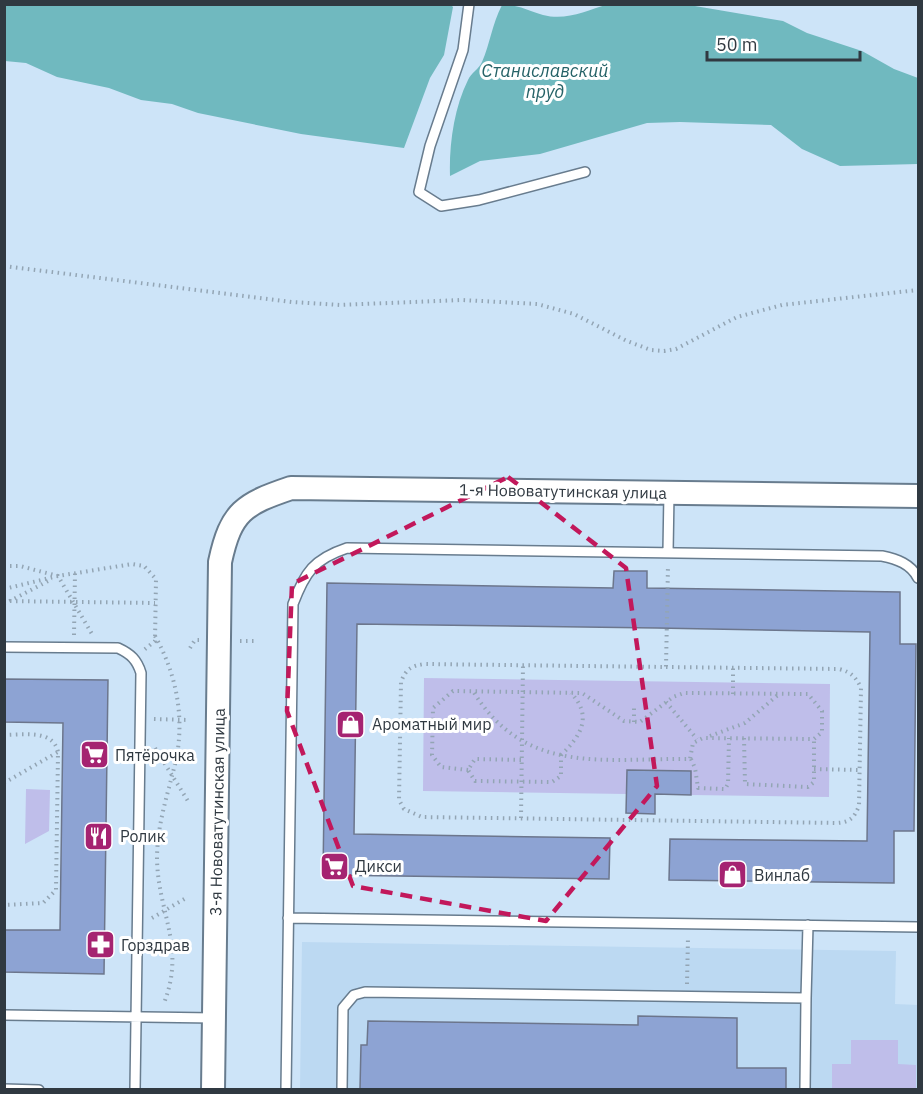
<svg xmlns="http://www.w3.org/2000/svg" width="923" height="1094" font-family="'IBM Plex Sans',sans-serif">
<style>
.built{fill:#bcd9f2}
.green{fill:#bfbeea}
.water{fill:#70b9bf}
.building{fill:#8da3d3;stroke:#6c768c;stroke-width:1.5}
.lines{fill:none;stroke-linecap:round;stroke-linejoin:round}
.service-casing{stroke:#687c8e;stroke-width:12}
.tertiary-casing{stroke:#687c8e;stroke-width:26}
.path{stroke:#93a5b4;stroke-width:4;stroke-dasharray:1.5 4.5;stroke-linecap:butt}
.service{stroke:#fff;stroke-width:9}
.tertiary{stroke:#fff;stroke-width:22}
.marked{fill:none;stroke:#c2185b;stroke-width:4.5;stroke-dasharray:12 8;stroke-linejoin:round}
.labels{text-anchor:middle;stroke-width:6;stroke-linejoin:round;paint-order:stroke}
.street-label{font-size:16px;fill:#303941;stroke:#fff}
.poi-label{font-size:16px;fill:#303941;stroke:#fff;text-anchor:start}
.water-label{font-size:18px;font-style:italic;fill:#256267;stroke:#fff}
</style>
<rect width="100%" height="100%" fill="#cde4f8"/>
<!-- built -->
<path class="built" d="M302,942L896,951L895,1004L918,1005V1089L300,1090Z"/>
<!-- green -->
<path class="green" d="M424,678L830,684L829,797L691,795V771L627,794L423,791Z
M26,789L50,790L49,831L25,844Z
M851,1040H898V1064L916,1065V1089H832V1064H851Z"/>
<!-- water -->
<path class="water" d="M608,4L689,5L783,21L807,33L862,51L894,69L918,78V164L840,166L802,149L771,125L680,122L647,123L540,154L480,161L450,176C449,145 454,108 468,80C471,73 479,69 482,62C490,44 492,24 502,5C518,4 528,11 543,15C566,21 586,11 608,4Z
M451,5L453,7L444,55L430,78L404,148L301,134L198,113L172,104L141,100L109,88L57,77L26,63L5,61V5Z"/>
<!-- building -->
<path class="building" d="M614,571H647V588L900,592V644H916L914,831H894V883L669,880L670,839L867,841L870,632L657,628L357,624L354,834L610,838L609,879L323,875L327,583L613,588Z
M4,679L108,680L104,974L4,972V930H60L63,723L4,722Z
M627,770L691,771V795L655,794V814L626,813Z
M638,1016L737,1018V1068H786V1089H360L361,1045H367L368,1021L638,1025Z"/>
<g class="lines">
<defs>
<path id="service" d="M469,4L463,50L430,146L419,192L441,206L479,200L585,172
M668,552L669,493
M4,647L118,648C131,654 137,660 141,673L135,1090
M288,918L918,927
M806,998L808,925
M4,1015L214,1018
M4,1089L39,1090
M286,1090L293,604C305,572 314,559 347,548L882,556C897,559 911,564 918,578
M342,1090L343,1008L354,995L365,992L806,998L805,1090"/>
<path id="tertiary" d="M213,1090L220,562C231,511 244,504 291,488L918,496"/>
</defs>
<!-- service casing -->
<use href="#service" class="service-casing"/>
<!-- tertiary casing -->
<use href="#tertiary" class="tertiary-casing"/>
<!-- path -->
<path class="path" d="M4,266L292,302L340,305L462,300L537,304L574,314L627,341L651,350L664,351L676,349L737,317L782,305L918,290
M4,566H20L58,576L92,634
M4,589L58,576L132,564L144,566L156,579L155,641L144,650
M4,601L155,603
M4,604L52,579
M74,635L75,573
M155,636C176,673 185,717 176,760C168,794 157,824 157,859C158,913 186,947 164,1003
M240,641H254
M190,648L195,640H199
M666,667L839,669C851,672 856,677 861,688L859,806C854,818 850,822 837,823L422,817L404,809L399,800L401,682C406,669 411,666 424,664L666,667L668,565
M733,694V668
M666,702L697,739
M154,719L189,720
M634,722V705
M4,735C24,735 53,729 58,752L56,890L43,903L4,905
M710,736L745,723L779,694
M744,738L745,784L808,787L814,782V739
M155,748L188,801
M561,755C581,736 593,716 571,693
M691,759L695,768L698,788L725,789L728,784L729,738
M521,760L475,759L468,770L475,781L552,782L561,776V755
M814,769L860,770
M468,770L441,767L432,755L433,708L453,691L582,693L624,721L640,722L673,697L684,693L808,694L822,711V732L814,739L703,738L693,743L690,759C603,758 525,776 473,691
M4,783L58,752
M521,818L523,665
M152,918L186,898
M150,946L186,947
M687,984L688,937"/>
<!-- service -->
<use href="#service" class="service"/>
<!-- tertiary -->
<use href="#tertiary" class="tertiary"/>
</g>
<!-- marked area -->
<path class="marked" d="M508,477L626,568L657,786L546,921L353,886L287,711L292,584Z"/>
<!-- icons -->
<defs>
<symbol id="shop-square" viewBox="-11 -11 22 22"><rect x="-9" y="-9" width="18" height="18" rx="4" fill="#a52371" stroke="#fff"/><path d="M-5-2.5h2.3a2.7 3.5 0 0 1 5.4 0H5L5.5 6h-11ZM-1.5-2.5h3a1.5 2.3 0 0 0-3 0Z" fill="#fff"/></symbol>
<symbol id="supermarket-square" viewBox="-11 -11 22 22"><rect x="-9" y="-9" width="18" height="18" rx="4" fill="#a52371" stroke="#fff"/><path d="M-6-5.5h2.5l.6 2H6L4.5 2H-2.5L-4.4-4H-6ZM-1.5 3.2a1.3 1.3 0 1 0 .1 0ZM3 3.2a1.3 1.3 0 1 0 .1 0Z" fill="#fff"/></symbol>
<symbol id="restaurant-square" viewBox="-11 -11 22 22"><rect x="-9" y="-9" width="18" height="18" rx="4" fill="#a52371" stroke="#fff"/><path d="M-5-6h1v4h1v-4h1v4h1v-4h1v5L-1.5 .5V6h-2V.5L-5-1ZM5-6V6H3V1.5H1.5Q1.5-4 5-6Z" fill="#fff"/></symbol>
<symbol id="pharmacy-square" viewBox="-11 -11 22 22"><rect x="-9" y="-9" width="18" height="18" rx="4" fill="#a52371" stroke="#fff"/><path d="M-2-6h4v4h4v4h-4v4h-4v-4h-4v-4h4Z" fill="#fff"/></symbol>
</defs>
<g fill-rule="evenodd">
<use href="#shop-square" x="334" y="708" width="33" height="33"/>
<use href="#supermarket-square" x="78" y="738" width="33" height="33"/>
<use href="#restaurant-square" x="82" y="820" width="33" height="33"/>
<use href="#supermarket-square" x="318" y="850" width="33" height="33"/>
<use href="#shop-square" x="716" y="858" width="33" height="33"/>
<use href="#pharmacy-square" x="84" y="928" width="33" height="33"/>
</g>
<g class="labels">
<!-- street labels -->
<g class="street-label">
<text transform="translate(563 491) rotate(1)" y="6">1-я Нововатутинская улица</text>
<text transform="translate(217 812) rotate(-89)" y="6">3-я Нововатутинская улица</text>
</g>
<!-- poi labels -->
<g class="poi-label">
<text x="372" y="730">Ароматный мир</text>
<text x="115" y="761">Пятёрочка</text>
<text x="120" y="842">Ролик</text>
<text x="355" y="872">Дикси</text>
<text x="754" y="881">Винлаб</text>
<text x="121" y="951">Горздрав</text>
</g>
<!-- water labels -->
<g class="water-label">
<text x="545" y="77">Станиславский<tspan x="545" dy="21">пруд</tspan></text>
</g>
</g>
<!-- border -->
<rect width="923" height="1094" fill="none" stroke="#303941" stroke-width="12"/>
<!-- scale -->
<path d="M707 51v9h153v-9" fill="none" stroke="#303941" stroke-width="3"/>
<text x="716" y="51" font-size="18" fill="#303941" stroke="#ffffff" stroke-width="4.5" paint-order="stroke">50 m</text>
</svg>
